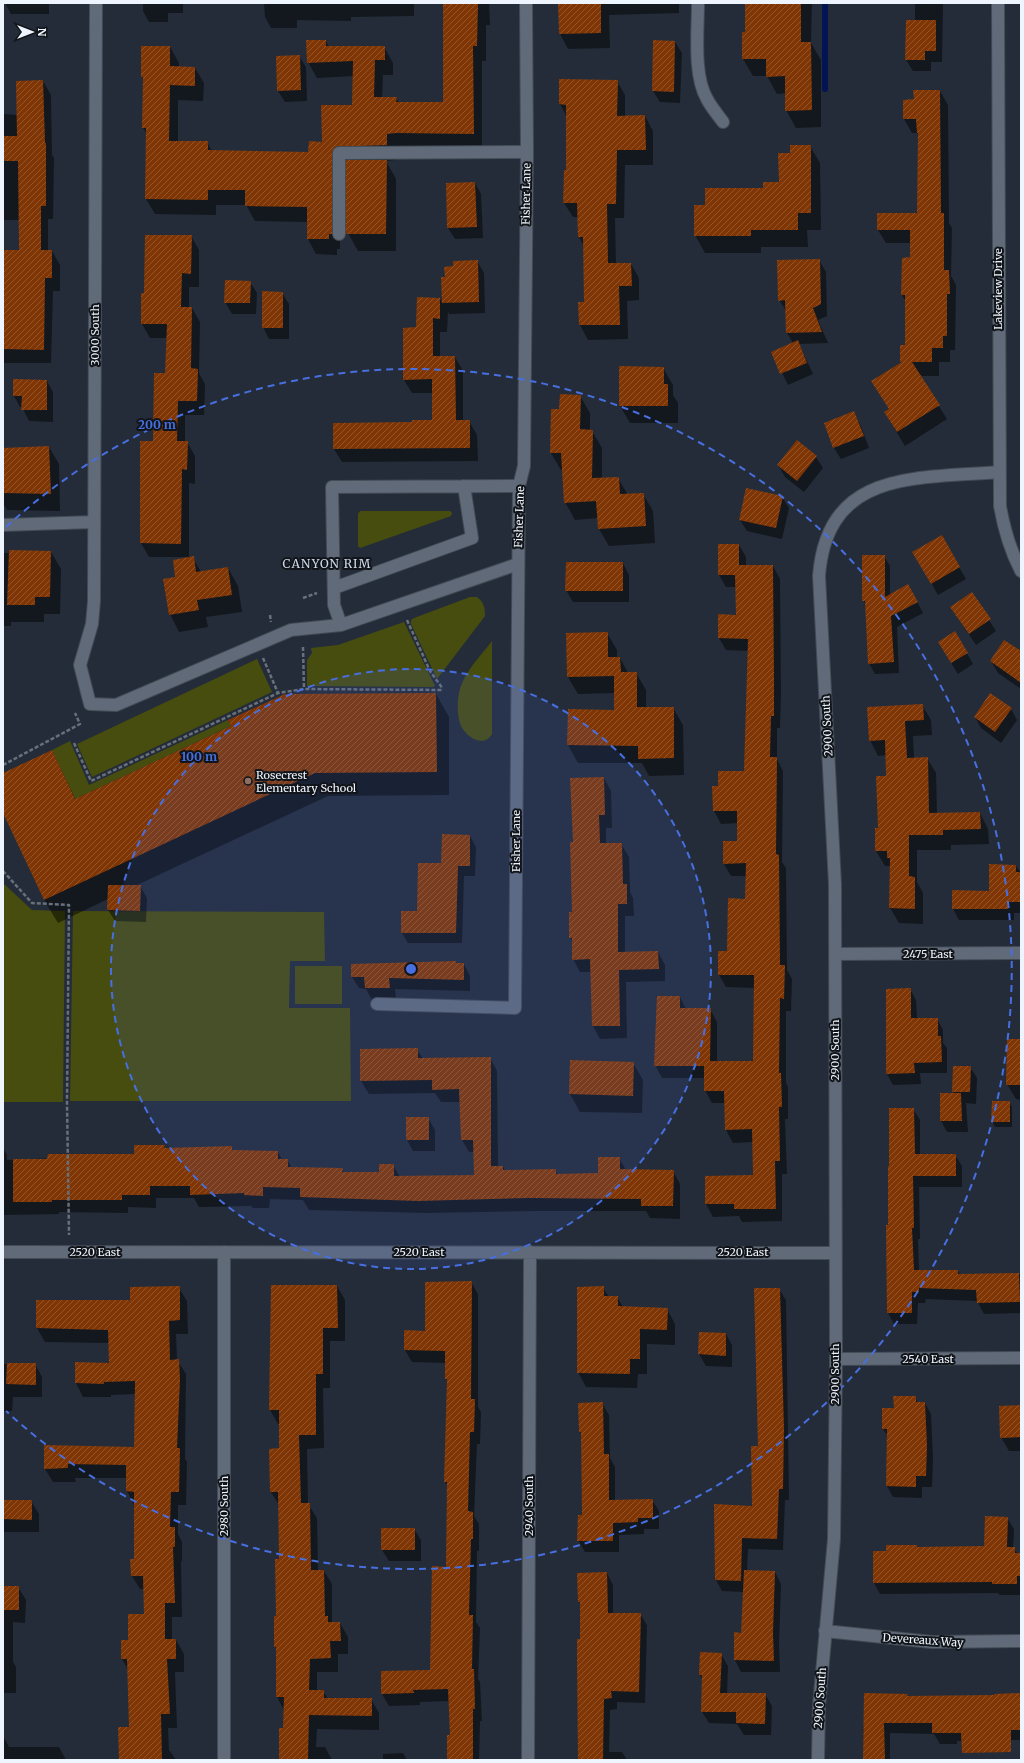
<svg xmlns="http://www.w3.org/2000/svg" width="1024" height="1763" font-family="Merriweather,serif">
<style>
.green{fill:#474d0f}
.shadow{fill:#0007}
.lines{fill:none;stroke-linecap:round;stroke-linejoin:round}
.stream{stroke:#021453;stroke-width:6}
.building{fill:url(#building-hatch)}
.minor-casing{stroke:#434b55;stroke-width:14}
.path{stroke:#68707b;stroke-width:2.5;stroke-dasharray:4 2;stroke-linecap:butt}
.minor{stroke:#606a79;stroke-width:12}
.ring{fill:none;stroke:#476fe0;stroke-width:2;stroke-dasharray:7 5}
.education-dot{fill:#8d6e63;stroke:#11151a;stroke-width:1.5}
.labels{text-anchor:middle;stroke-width:4;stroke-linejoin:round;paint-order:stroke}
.street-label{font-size:11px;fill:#eff5fe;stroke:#11151a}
.poi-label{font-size:11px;fill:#eff5fe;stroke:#11151a;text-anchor:start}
.neighbourhood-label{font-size:12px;letter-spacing:1px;fill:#cedaeb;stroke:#11151a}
.centre{fill:#476fe0;stroke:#11151a;stroke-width:2}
.ring-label{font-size:12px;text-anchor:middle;font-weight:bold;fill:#476fe0;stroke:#11151a;stroke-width:4;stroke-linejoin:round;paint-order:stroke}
</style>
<defs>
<pattern id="building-hatch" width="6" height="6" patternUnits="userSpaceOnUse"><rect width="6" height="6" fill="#803604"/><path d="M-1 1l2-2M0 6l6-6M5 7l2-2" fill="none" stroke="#92542a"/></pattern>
</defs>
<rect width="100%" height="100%" fill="#242c39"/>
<!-- green -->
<path class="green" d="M360,511H450L452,513L451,516L360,548L358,546V514Z
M470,597H477C484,602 485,608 485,616L437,679L411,624V620L414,618Z
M404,622L435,686L433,687L307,686V660L312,653L311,648L338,645Z
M492,641V734C484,748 467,738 461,726C457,717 457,703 459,693C463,673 480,657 492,641Z
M257,659L272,692L92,777L77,744Z
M228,720L231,726L75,799L52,750L70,741L89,785Z
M3,883L32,910L65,911L63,1102H3Z
M73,911L324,912L325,961H290L289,1008H350L351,1101H70Z
M295,966H342V1004H295Z"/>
<!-- shadow -->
<path class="shadow" d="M5,3H49V14H11Z
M143,3H183V13H168V22H149L143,11Z
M264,3H414V16L351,17V21L297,20V28H271L265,17Z
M444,3H489L490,25H486V61H482V149L395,150V160L386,161L396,179V251H358L348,233V162H344L340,169V249H337V255L316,254L308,239V222L255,221L246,205H216V215L155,214L146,199L147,134L143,128L144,81L142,77L170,47L179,63V67L195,68L204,83L203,101L178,100V142H207L212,151L309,153L323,143L353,106L354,76L317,78L308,62L326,41L329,47H384L393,63V75H383L382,98H396L399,103H444Z
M559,3H679V13L609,15L610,48L568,49L560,34Z
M746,3H812L811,43L821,60V127L796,128L786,110V93L777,94L767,76H753L743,59L746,33Z
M915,3H946L943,4L942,62H931V71H913L906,60L915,21Z
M675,42L682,53L680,103L660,102L653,91Z
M299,56L306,67L307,101L285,102L278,91Z
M560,80L617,81L625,95V117L645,116L653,131V165H625L624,218H615L616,264H631L639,278V300L627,301L628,339L588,340L580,325L579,303H585L584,247L579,237L578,217H573L564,203L567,171V117L560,104Z
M43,81L51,95L52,155L54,158L53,219H48V251H52L60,265V291H53L51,363H3V251H20L19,220H3V114L17,115Z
M940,91L948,105L949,223L952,228L951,276L956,285L955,350H950V362H939V376H920L947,419L905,446L885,413L890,410L906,346V302L902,295L911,258V243H886L878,230L918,214L919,136L917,133H912L904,119L915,100Z
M810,146L820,163L821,230H807L808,247H761V253H705L695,235L706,206L764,189L780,183L791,154Z
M475,183L481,194L483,238L455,239L448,228Z
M191,236L199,250V287H189V308H192L200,322L199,373L205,384L204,415H185V442H187L195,456V484L189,483V558H193L201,572L228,568L238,586L242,612L206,617L208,627L179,632L170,614L176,578L187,557H149L141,543L154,442L166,374L167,338H150L142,324L145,294Z
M819,260L826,272L827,316L818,320L828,343L799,344L813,374L788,385L772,352L793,343L787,333V312L779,300Z
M477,261L484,273L485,313L449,314L448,311L447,332H440V357H455L463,371V421H469L477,435L478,461L342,462L334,449L413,423L433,421V393H412L404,380L417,328L440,299L443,304L442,278H446L454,267Z
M250,282L257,293L256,314H232L225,302Z
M282,293L289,304V339H269L263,327Z
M663,368L673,385V395L678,403V423H630L620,406Z
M47,381L53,392V422L29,421L22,407H20L14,396Z
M580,396L590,413V431H592L602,448V478H618L628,495L643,494L653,511L655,543L609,546L599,529L598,518L575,520L565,502L563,470H561L551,453L560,410Z
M853,412L860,424L869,448L841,459L834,448L825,424Z
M49,447L59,464L60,511L7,510L5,506L3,507V449Z
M816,457L823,468L804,492L785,477L778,465Z
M782,497L789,508L782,539L747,531L740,520Z
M941,537L966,579L938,595L914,552Z
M739,545L746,557V566H773L780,579L781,694L780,728H777V759L783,771L782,862L786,868L787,970L792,979L791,1011H786V1083L788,1087V1119H785L787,1174H782V1221L742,1222L739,1216L713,1217L706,1204V1177L754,1176L753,1142L733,1143L726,1130V1103H712L705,1090V1078H662L655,1065L680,997L686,1009H710L717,1022V1062H754L755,988L726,987L719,975L746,900L747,876H731L724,864L738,842V823L721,824L714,811L713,787H719L745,772L748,651L726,650L719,638L737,616L736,587H726L719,575Z
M51,552L61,569L60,614H44V622H11V626H3V553Z
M884,556L890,566V595L914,596L923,613L897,627L899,673L875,674L869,663L866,605L863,600Z
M623,563L629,575V602H573L566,590Z
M971,593L996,631L976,645L958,618Z
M607,633L617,650V658H620L628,673H636L646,690V708H673L683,725L684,775L649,776L642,763H578L568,745L569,710L615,711V693L578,694L568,677Z
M945,653H967L973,664L958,674Z
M1021,653V689L998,673L991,661Z
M436,694L449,717V795L328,796L135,886H140L147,898L146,922L115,921L108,910V899L58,923L44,900L3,811V774L51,751L76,800Z
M922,705L931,720L932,735L913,736L914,758H927L936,773L937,814L980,813L988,829L989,844L951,845V850H917V882L923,893V924L899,923L890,908L891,866H885L876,851L887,777L886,755L878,756L870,740Z
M1011,709L1017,720L1001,743L981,728L975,717Z
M604,778L611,791L612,828H606V844H621L629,857L630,892L633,898L634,916H625V953L658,952L665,965V981L626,982L627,1038L600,1039L593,1026L591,972H580L573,959V942L570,938L573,913L574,843Z
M470,836L476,847L475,876H464L462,943H408L402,933L418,912L442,864Z
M1016,866L1021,873V913H1014V920H959L953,909L990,892Z
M456,964H464L470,976V991L395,989L396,999L372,1000L366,989L359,988L352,977Z
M910,989L916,1000L917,1019H937L943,1030V1043L947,1048V1073H920L921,1084L893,1085L887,1074V990Z
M1021,1042V1100L1016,1099L1007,1084Z
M417,1049L423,1059L490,1058L497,1071L498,1166H503L505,1171L555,1170L558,1175L599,1174L619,1158L626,1170L673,1171L680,1184V1219L650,1218L646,1211H536L426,1213L309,1210L303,1200L270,1199L269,1208H253L251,1206L199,1207L194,1198H156V1208L128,1207V1213L59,1212V1214L3,1215V1148L7,1155V1160L135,1155L164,1146L165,1149L231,1147L233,1151L278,1152L282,1160H287L292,1168L342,1169L344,1173H380L393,1165L400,1177L475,1175L474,1152H469L462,1140L460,1102H441L435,1093L369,1094L361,1081V1050Z
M571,1062L633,1063L643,1080L642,1113L580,1112L570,1094Z
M970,1067L977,1078L976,1104L966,1103L968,1132H947L941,1121L955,1094L953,1092Z
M1009,1102L1012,1107V1127H995L992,1121Z
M913,1109L920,1120V1155H955L962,1166V1187H919L920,1239H918L919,1271H958L960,1275L1021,1274V1313L984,1314L977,1301L926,1299L925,1303H918L917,1324H894L888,1313L889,1226Z
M428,1118L435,1130V1151H413L407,1140Z
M471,1282L478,1294V1407L481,1412L480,1444H477L474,1516L479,1524V1551H477L476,1622L480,1628L478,1679L480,1682L482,1721H480L479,1760H448L451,1736L450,1701L420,1702V1705L389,1706L382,1694L431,1671L447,1568L448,1486L445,1482L448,1382L446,1379V1363L412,1362L405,1350V1331L426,1332Z
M337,1286L345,1300V1341H330V1388H323L324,1448L307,1449L308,1504L317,1518L318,1571H324L332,1584V1623H340L348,1637V1654H338V1672H317V1691H323L328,1699H371L379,1713V1730L317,1729L316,1747H325L332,1760H280L284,1729V1710L277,1697V1651L275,1647V1617H277L280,1560L279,1505L271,1492L280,1449V1424H278L270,1410Z
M179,1288L187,1301L188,1334H176L177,1360L186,1374L185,1459L187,1462L186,1505H178V1534L182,1542V1561H181L182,1617H172V1640H176L184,1654V1672H175L177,1728H168L169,1751H170L176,1760H120L130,1728L128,1670L122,1659L129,1641L145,1615L144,1589H140L132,1576L135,1560L134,1505L127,1491V1478H75L76,1482H53L45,1469L135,1448L136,1394L111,1395V1397H83L76,1383V1363L110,1364L109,1343L45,1342L37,1328Z
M603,1288L609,1297H617L623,1307L667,1309L675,1324V1345L647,1344V1374H638L637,1388L586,1387L578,1372Z
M779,1289L786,1300L789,1500H785L783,1550L748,1549L747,1571L775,1572L781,1584L779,1645L780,1672H741L735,1660V1634H742L744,1592L722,1591L716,1580L753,1507Z
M700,1333L726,1334L732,1345V1367L706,1366L699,1354Z
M3,1364H35L42,1377V1397H13L12,1411H3Z
M915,1397L918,1403H925L931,1414L933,1458L932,1487H922V1498L893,1497L887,1486L888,1437L883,1429L895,1409Z
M602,1403L609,1415L610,1458L615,1467V1501L652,1500L659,1511V1529H644V1534L619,1535V1552H585L578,1540L583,1516L582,1435L580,1432Z
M1021,1407V1451H1009L1001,1437Z
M3,1501H31L39,1514V1532H3Z
M1007,1518L1014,1529L1013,1548L1018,1554H1021V1595H1000L998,1593L880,1594L874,1583L887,1552L917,1546L918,1548L985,1547Z
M414,1529L421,1540V1561H389L382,1550Z
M607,1573L613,1585V1614H640L647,1625L645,1703L617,1702V1709L610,1710L609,1752H622L627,1760H579L581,1605L579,1602Z
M3,1587H18L26,1600L25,1623L13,1622V1662L16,1667V1693H3Z
M721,1654L728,1666L727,1694H765L772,1706L771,1735H744L737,1724L709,1723L702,1712L703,1680L700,1675Z
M1021,1694V1740L957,1741V1744H940L934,1734L890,1733V1760H864L863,1727L907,1695L908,1697L995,1696Z
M3,1736L9,1747H59L66,1760H3Z
M403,1753L407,1760H383V1754Z"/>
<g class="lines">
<!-- stream -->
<path class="stream" d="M825,89V3"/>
</g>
<!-- building -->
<path class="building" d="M443,3H478L477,46H473L474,134L396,133L387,134V145L335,147L332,153V234H329V239H307V207L245,206V190H208V200L145,199L146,128H142L143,77H141V46H170V66L195,67V86L170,85L169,141H208V150L308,152L309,141L322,142L321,105H352L353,61L307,63L306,40H326V46H385V60H375L374,97H397L396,102H443Z
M558,3H601V33L559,34Z
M745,3H801V42H811L812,110L785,111V76L766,77V59H742V32H745Z
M906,20H936V51H925V60H905Z
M653,40L675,41L674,92L652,91Z
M300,55L301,90L277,91L276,56Z
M559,79L618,80L617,116L645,115L646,150H617L616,204H607L608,263H631L632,286H619L620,325H579L578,302H584L583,237H578L577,203H563L564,170H566V105L559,104Z
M43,80L45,143H46V206H41V250H52V278H45L44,350L3,349V250H19L18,161H3V136H17L16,81Z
M913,90H940L941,213H944V270H949L950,294H947V336H943V348H932V362H912L940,405L897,432L884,412L889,409L871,381L902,362H900V345H905V295H901L902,258L910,257V230H877V213H917L918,133H917L916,119H903V100L914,99Z
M790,145H811V213H798V230H751V236H694V205H705V188H763V182H779L778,153H790Z
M346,160H387L386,234H346Z
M475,182L477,227L447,228L446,183Z
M145,235H192L191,274L182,273L181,307H192L191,368L198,369L197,401H178L177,441H188L187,470L182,469L181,544L140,543V441H153L154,373H165L167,324H141V293H144Z
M820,259L821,304L813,308L822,332L786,333L785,300L778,301L777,260Z
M478,260L479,302L442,303L441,277H445L444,267L453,266V261Z
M225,280L251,281L250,303H224Z
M262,291L283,292V328H262Z
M417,297L440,298V319L433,318V356H455L456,420H470V448L333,449V423L412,422V420H432V379L403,380V328L416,327Z
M798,340L807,363L780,374L771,352Z
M619,366L664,367V384H668V406H619Z
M13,379L47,380V410H21L22,396H13Z
M560,394L581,395L580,429L593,430L592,478L619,477L620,494L644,493L646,526L598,529L596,501L564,503L561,453H550L551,409H559Z
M854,411L864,436L833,448L824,423Z
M797,440L817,456L797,481L777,465Z
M49,446L51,494L3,493V448Z
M746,488L783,496L776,528L739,520Z
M942,535L960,567L931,584L912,552Z
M718,544H739V565H773L774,681V716H771L770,757H777L776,854L779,855L780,965H785L784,999L780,998L779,1073H781L782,1107H779L780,1161H775L776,1209H734V1204H705V1176L753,1175L752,1129L725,1130L724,1091H704V1066H654L657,996H680V1008H711L710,1061H753L754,975H718V951H727L728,898L745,899L746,863L723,864V841H737V811H713L712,786H718V771H744L748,639L718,638V614L736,615L735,575H718Z
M9,550L51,551L50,597H35V605H7Z
M862,555H885V597L908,584L918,602L891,616L894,662L868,664L865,601H862Z
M194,556L196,572L228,567L232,595L197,600L199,610L169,615L163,579L175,577L173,560Z
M566,562H623V591H565Z
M972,592L991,619L969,634L950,607Z
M955,631L968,653L951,663L938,642Z
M608,632V657H620L621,672H637V707H674V758L638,759V746L567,745L568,709L614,710V676L567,677L566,633Z
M1004,640L1021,651V683L990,661Z
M436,693L437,772L315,773L44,900L3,813V773L52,750L75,799L231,726L228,720L285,694Z
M990,693L1012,708L995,732L974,717Z
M923,704L924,720L905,721L907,758L928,757L929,813L980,812L981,829L943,830V835H909V876L915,877V909L889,908L890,858H887V851H875V828H878L876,776H886L885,740L869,741L867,707Z
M604,777L605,815H599L600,843H622L623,884H627V904H618V952L658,951L659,969L619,970L620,1026H592L590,959L572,960V938H569V912H572L570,842H573L570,778Z
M442,834L470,835V866H458L456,933H401V911H417L418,863H441Z
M989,864L1016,865V872H1021V902H1008V909H952V890L989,891Z
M108,885H141L140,911L107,910Z
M456,961V963H464V980L389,978L390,988H365L364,977H351V964Z
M911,988V1018H938V1036H941L942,1062L914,1063L915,1073L886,1074V989Z
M1007,1039H1021V1085H1006Z
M418,1048V1058L491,1057V1166H503V1170L556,1169V1174L598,1173V1157H620V1169L674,1170L673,1206H641V1199L528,1198L418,1201L300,1197V1188L263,1187V1196L244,1195V1193L190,1195V1186H150V1195H122V1200H52V1202H13V1159H47L48,1154H134V1145H165L164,1148L232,1146V1150L278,1151V1159H288V1167L343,1168L342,1172H379V1164H394V1176L474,1175L473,1140H461L459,1089L432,1090V1080L360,1081V1049Z
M570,1060L634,1062L633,1096L569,1094Z
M953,1066H971L970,1092H952Z
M940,1093H961L962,1121H940Z
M992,1101H1010V1122H991Z
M889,1108H914L915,1154H956V1176H913L914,1228H912L914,1270H958V1274L1019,1273L1020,1302L977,1303L976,1290L919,1288V1292H912V1313H887L886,1225H888V1166H889Z
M406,1117H429V1140H406Z
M472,1281L471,1399H475L474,1432H470L468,1511L473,1512V1539H471L469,1615H473L472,1669H474L475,1709H473V1760H447V1735H450L448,1689L413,1690L414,1693L381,1694V1671L430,1670L432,1566L446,1567L447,1482H444L447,1379H445V1351L404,1350V1330L425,1331V1282Z
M271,1285H337L338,1328H323V1374H316V1435H299L301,1503H310L311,1570H324L325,1616H328V1622H340L341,1641H330L331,1658L310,1659L309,1690H324V1698H372V1716L309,1715L308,1760H279V1728H283L284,1697H276V1647H274V1616H276L275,1559H279L278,1492H270L269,1449L279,1448V1410H269Z
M180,1286V1320L169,1321L170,1360L179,1359L180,1379L177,1448H180L179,1492H171L170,1527H175V1547H173L175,1603H165V1639H176V1659H167L170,1714H161L162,1760H119L118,1727H129L127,1659H121V1640H128V1614H144L143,1576H131L130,1559H134V1492L126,1491V1465L68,1464V1468L44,1469V1445L134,1447L135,1381L104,1382V1384L75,1383V1362L109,1363L108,1330L36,1328V1300H130V1287Z
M604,1286V1296H618V1306L668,1308L667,1330L640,1329V1359H630V1374L577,1373V1287Z
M754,1288H780L784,1429L783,1489H779L777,1539L742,1538L741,1581L715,1580L714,1504L752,1506L751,1446H758Z
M699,1332L726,1333V1356L698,1354Z
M7,1363H36V1385L6,1384Z
M893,1396H916V1402H925L927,1446L926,1476H916V1487L886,1486L887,1429H882V1408H894Z
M603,1402L604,1454H609V1500L653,1499V1518H638V1522L613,1523V1541H577L578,1515H582L581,1432H579L578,1403Z
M1021,1405V1437L1000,1438L999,1406Z
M3,1500H32V1520L3,1519Z
M985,1516L1008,1517L1007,1547H1015V1553H1021V1576H1017V1584H992V1582L873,1583V1551H886V1545H917V1547L984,1546Z
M381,1528H415V1550H381Z
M744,1570L775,1571L773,1633L774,1661L734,1660V1632L741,1633Z
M607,1572L608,1613H641L639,1692L611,1691L612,1698L604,1699L603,1760H578L577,1659V1639H580V1602H578L577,1573Z
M3,1586H19V1610H3Z
M700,1652L722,1653L720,1693H766L765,1724L736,1723V1712H701L702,1675H699Z
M864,1693L908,1694L907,1696L994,1695V1694L1021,1693V1730H1011V1752L962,1753L961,1733H932V1723H884L885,1760H863Z"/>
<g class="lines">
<defs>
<path id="minor" d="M96,3L94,601L92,624L80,665L90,704L116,705L291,630L341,625L334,605L332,487L519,486
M698,3C698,31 693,75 707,99C711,107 718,115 723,122
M998,3L1000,506C1004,529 1010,550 1021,571
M339,234V153L527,152
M3,525L94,522
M334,588L472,538L464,486
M341,625L518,564
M835,954L1021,953
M377,1004L515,1008L519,486L524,466L527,152L526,3
M3,1252L835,1253
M836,1359L1021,1358
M825,1631L932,1642L1021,1641
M224,1760V1252
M528,1760L530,1252
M818,1760L819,1706L834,1539L836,1359L835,884L819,576C827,469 917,479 999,472"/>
</defs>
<!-- minor casing -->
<use href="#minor" class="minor-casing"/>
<!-- path -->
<path class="path" d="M303,598L317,593
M270,615L271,622
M407,620L430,671L443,689
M303,647L304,689
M263,658L278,693
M74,743L91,781L278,693L304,689L443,690
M3,765L80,724L75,713
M3,871L32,903L69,905L67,1102L69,1235"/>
<!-- minor -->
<use href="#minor" class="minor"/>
</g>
<!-- distance rings -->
<circle cx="411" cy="969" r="300" fill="#476fe0" fill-opacity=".12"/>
<g class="ring">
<circle cx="411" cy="969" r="300"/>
<path d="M6 527A600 600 0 1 1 6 1411"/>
</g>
<!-- markers -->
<circle class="education-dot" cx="248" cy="781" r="4"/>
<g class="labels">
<!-- street labels -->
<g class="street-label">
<text transform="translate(526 194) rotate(-89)" y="4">Fisher Lane</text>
<text transform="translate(998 289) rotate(-90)" y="4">Lakeview Drive</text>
<text transform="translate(95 335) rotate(-90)" y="4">3000 South</text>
<text transform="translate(519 517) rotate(-88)" y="4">Fisher Lane</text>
<text transform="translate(827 726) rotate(-93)" y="4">2900 South</text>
<text transform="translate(516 841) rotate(-90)" y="4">Fisher Lane</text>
<text x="928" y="958">2475 East</text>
<text transform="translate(835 1050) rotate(-90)" y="4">2900 South</text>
<text x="95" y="1256">2520 East</text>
<text x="419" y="1256">2520 East</text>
<text x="743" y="1256">2520 East</text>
<text x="928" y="1363">2540 East</text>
<text transform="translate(835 1374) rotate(-90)" y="4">2900 South</text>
<text transform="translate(224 1506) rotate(-90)" y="4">2980 South</text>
<text transform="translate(529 1506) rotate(-90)" y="4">2940 South</text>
<text transform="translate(923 1640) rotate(4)" y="4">Devereaux Way</text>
<text transform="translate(820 1698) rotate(-86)" y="4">2900 South</text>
</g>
<!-- poi labels -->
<g class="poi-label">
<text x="256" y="779">Rosecrest<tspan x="256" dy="13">Elementary School</tspan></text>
</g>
<!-- neighbourhood labels -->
<g class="neighbourhood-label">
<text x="327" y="568">CANYON RIM</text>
</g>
</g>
<circle cx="411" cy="969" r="6" class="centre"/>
<g class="ring-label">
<text x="157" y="429">200 m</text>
<text x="199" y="761">100 m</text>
</g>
<!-- border -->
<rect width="1024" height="1763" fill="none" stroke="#eff5fe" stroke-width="8"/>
<!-- north arrow -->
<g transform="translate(32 32) rotate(90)" stroke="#11151a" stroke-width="3" paint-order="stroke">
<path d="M0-3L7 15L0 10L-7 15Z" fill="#eff5fe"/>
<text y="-6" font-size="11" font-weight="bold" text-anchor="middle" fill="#eff5fe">N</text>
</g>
</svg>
